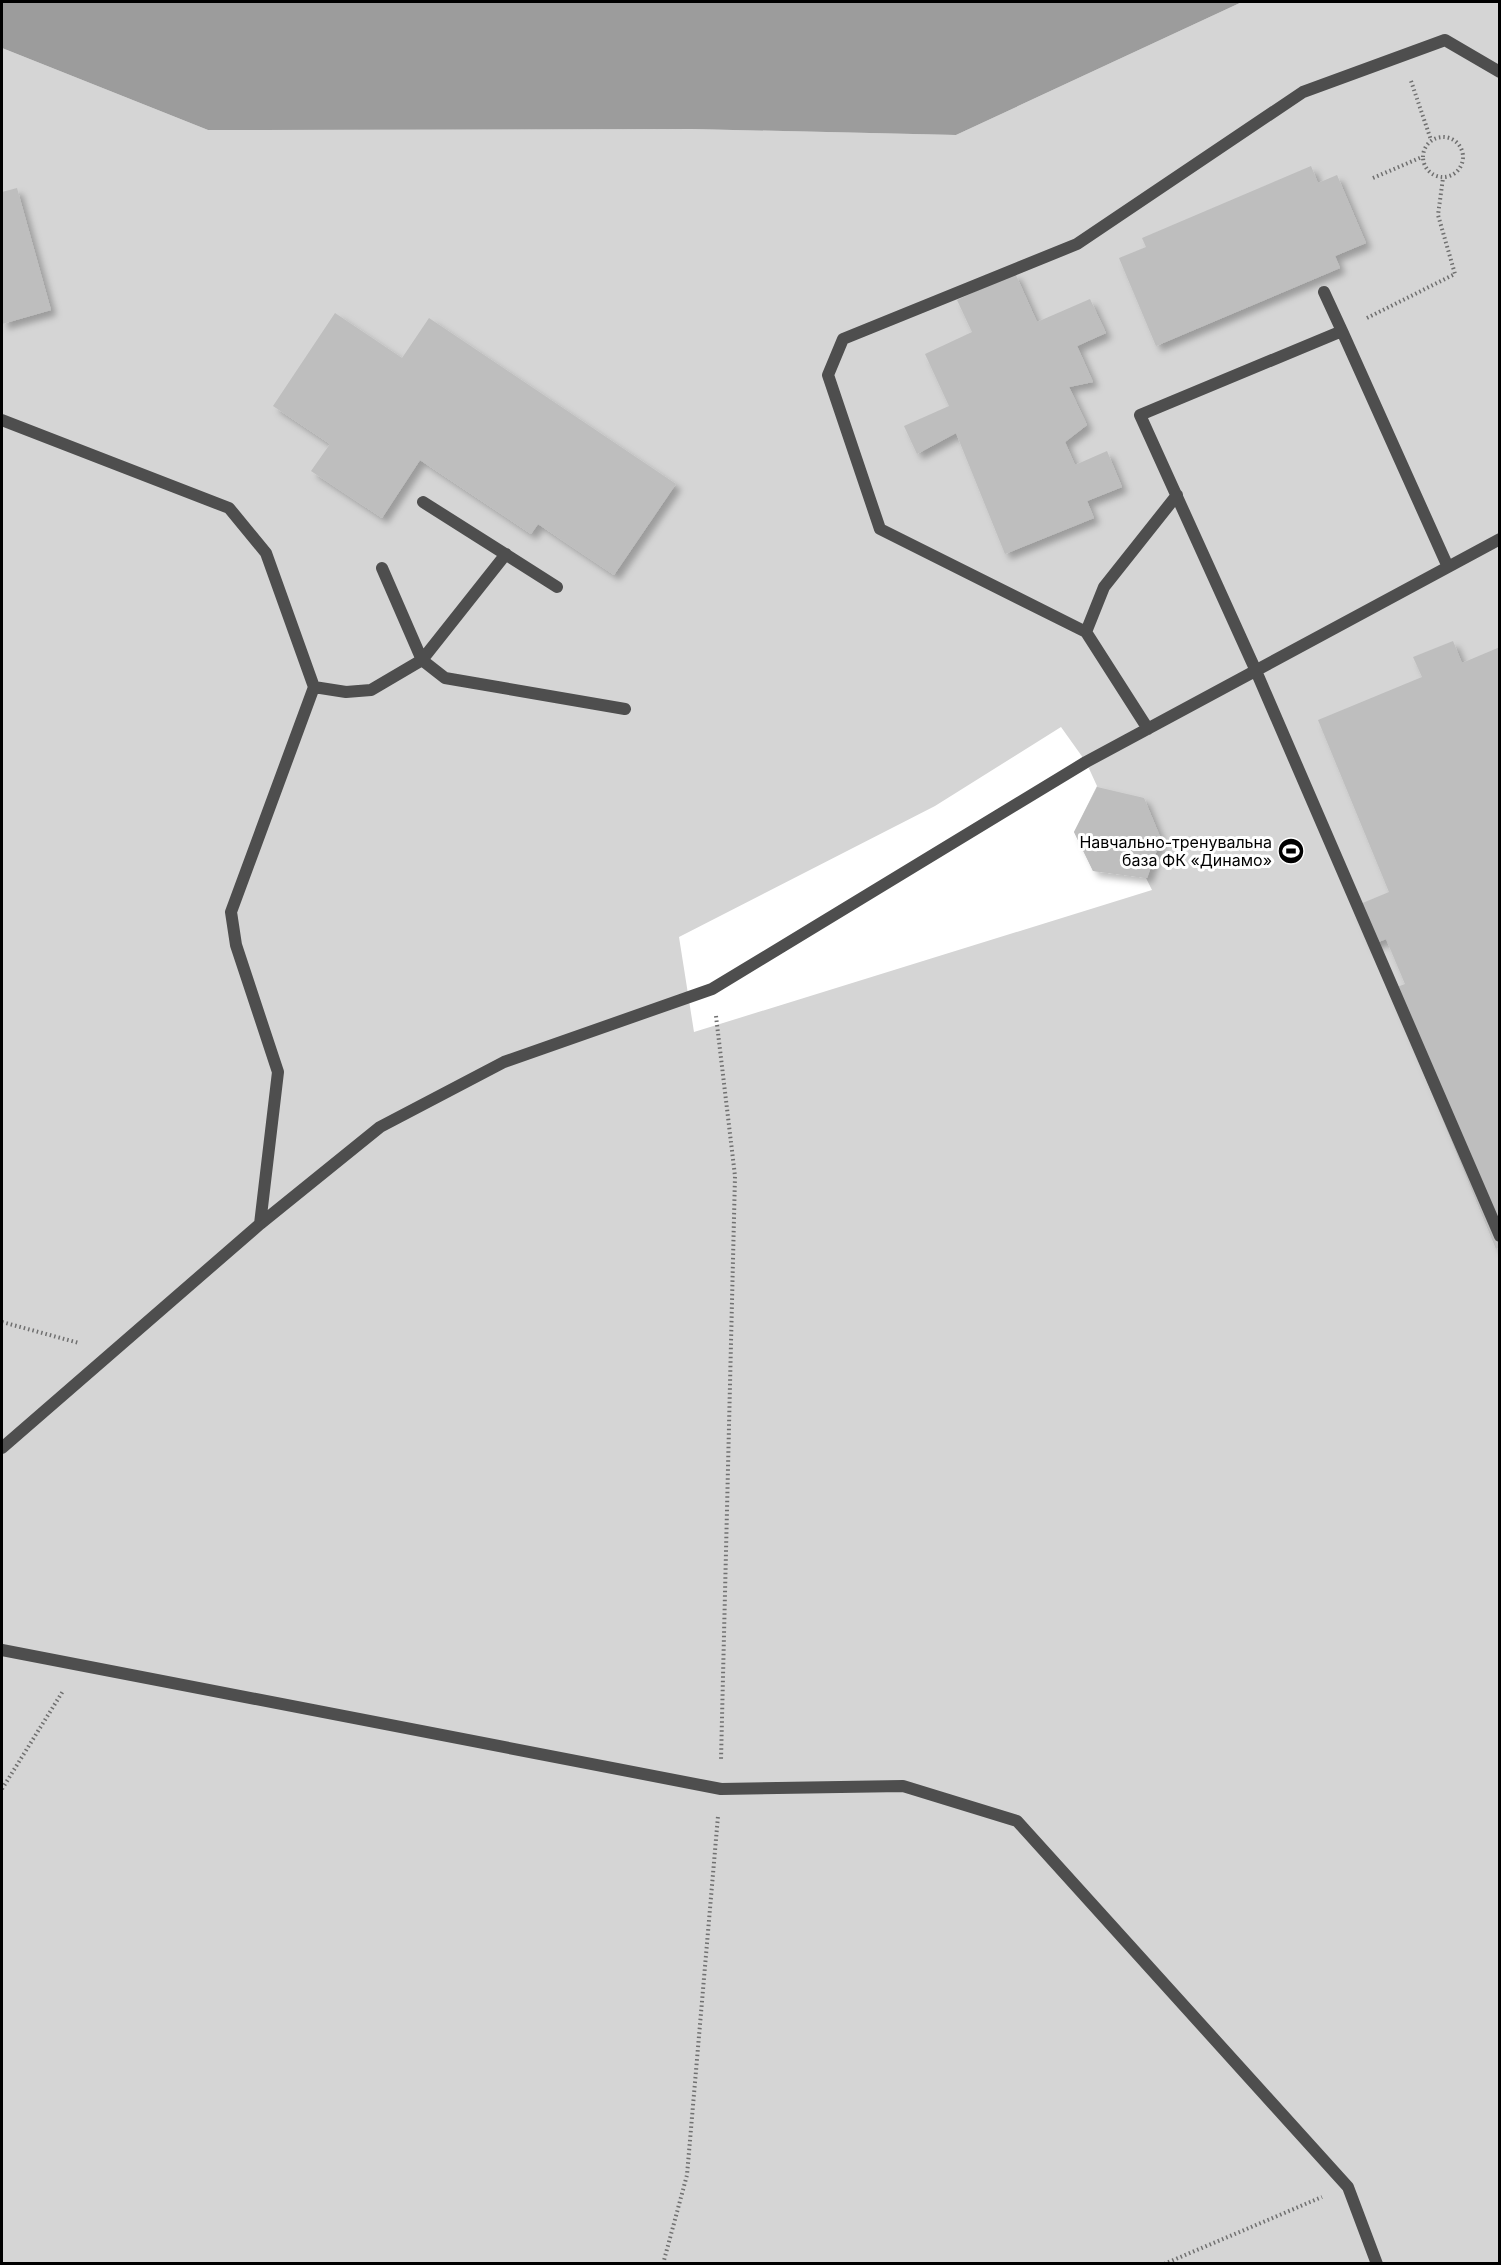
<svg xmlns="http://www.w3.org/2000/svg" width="1501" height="2265" font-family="Inter,sans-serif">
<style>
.green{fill:#d5d5d5;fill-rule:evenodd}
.water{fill:#9c9c9c}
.building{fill:#bebebe;filter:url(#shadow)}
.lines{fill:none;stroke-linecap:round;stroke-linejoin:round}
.path{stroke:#707070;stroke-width:4;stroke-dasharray:1.5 3;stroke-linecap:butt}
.service{stroke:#4e4e4e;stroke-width:12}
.labels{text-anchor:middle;stroke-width:6;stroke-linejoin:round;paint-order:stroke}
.poi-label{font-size:16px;fill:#000;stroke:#fff;text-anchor:end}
</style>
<defs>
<filter id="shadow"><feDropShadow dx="5.5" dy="5.5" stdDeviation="3" flood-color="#0004"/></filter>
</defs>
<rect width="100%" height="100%" fill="#fff"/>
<!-- green -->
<path class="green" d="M1242,2H1499V2263H2V48L208,130L692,129L956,135ZM1061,727L1086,762L1097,786L1074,832L1093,871L1146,878L1152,890L694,1032L679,937L935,806Z"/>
<!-- water -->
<path class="water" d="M2,2H1242L956,135L692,129L208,130L2,48Z"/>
<!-- building -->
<path class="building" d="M1311,166L1318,183L1337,175L1366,243L1335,256L1340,268L1156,346L1119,258L1146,247L1142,238Z
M17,188L51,310L2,324V192Z
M1015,273L1037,322L1090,299L1106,333L1077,346L1093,382L1069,387L1087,425L1065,442L1075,465L1107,451L1122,487L1087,501L1094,518L1005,554L956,433L917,454L904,426L949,406L925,354L972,332L957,300Z
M335,313L402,358L429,318L676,484L614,575L538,524L531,534L420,460L382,518L311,471L330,444L273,406Z
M1453,641L1462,663L1500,647V1247L1496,1249L1389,990L1405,984L1386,939L1369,946L1353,907L1389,892L1318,720L1422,677L1413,657Z
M1097,787L1144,798L1161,839L1147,878L1093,871L1074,832Z"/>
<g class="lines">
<!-- path -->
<path class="path" d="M1411,81L1431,140
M1423 157a20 20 0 1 1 40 0a20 20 0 1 1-40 0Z
M1373,178L1422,157
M1367,318L1455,274L1438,215L1443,178
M716,1016L735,1176L721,1760
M2,1322L79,1343
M2,1789L63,1691
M663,2264L687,2175L718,1816
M1164,2264L1322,2197"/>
<!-- service -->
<path class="service" d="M1324,292L1342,331
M2,420L229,508L266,553L314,687L231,912L236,945L278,1072L260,1224
M423,502L557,587
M1448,567L1342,331L1140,415L1256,671L1500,1236
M382,568L422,660L506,554
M1086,632L1104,587L1177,495
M314,687L346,692L371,690L422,660L445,678L625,709
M1148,729L1086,632L880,529L828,375L843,339L1077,244L1303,92L1445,40L1500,72
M2,1448L260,1224L380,1127L504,1062L712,989L1086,762L1500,539
M2,1650L721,1789L903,1786L1017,1821L1348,2187L1377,2264"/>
</g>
<!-- icons -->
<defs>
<symbol id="stadium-disc" viewBox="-11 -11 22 22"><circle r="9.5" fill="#000" stroke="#fff"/><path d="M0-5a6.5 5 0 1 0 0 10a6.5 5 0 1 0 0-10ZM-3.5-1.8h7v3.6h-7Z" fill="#fff"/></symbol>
</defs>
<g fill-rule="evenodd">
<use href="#stadium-disc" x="1276" y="836" width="30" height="30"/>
</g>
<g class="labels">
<!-- poi labels -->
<g class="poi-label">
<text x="1272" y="848">Навчально-тренувальна<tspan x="1272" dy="18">база ФК «Динамо»</tspan></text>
</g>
</g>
<!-- border -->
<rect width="1501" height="2265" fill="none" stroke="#000000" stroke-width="6"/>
</svg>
